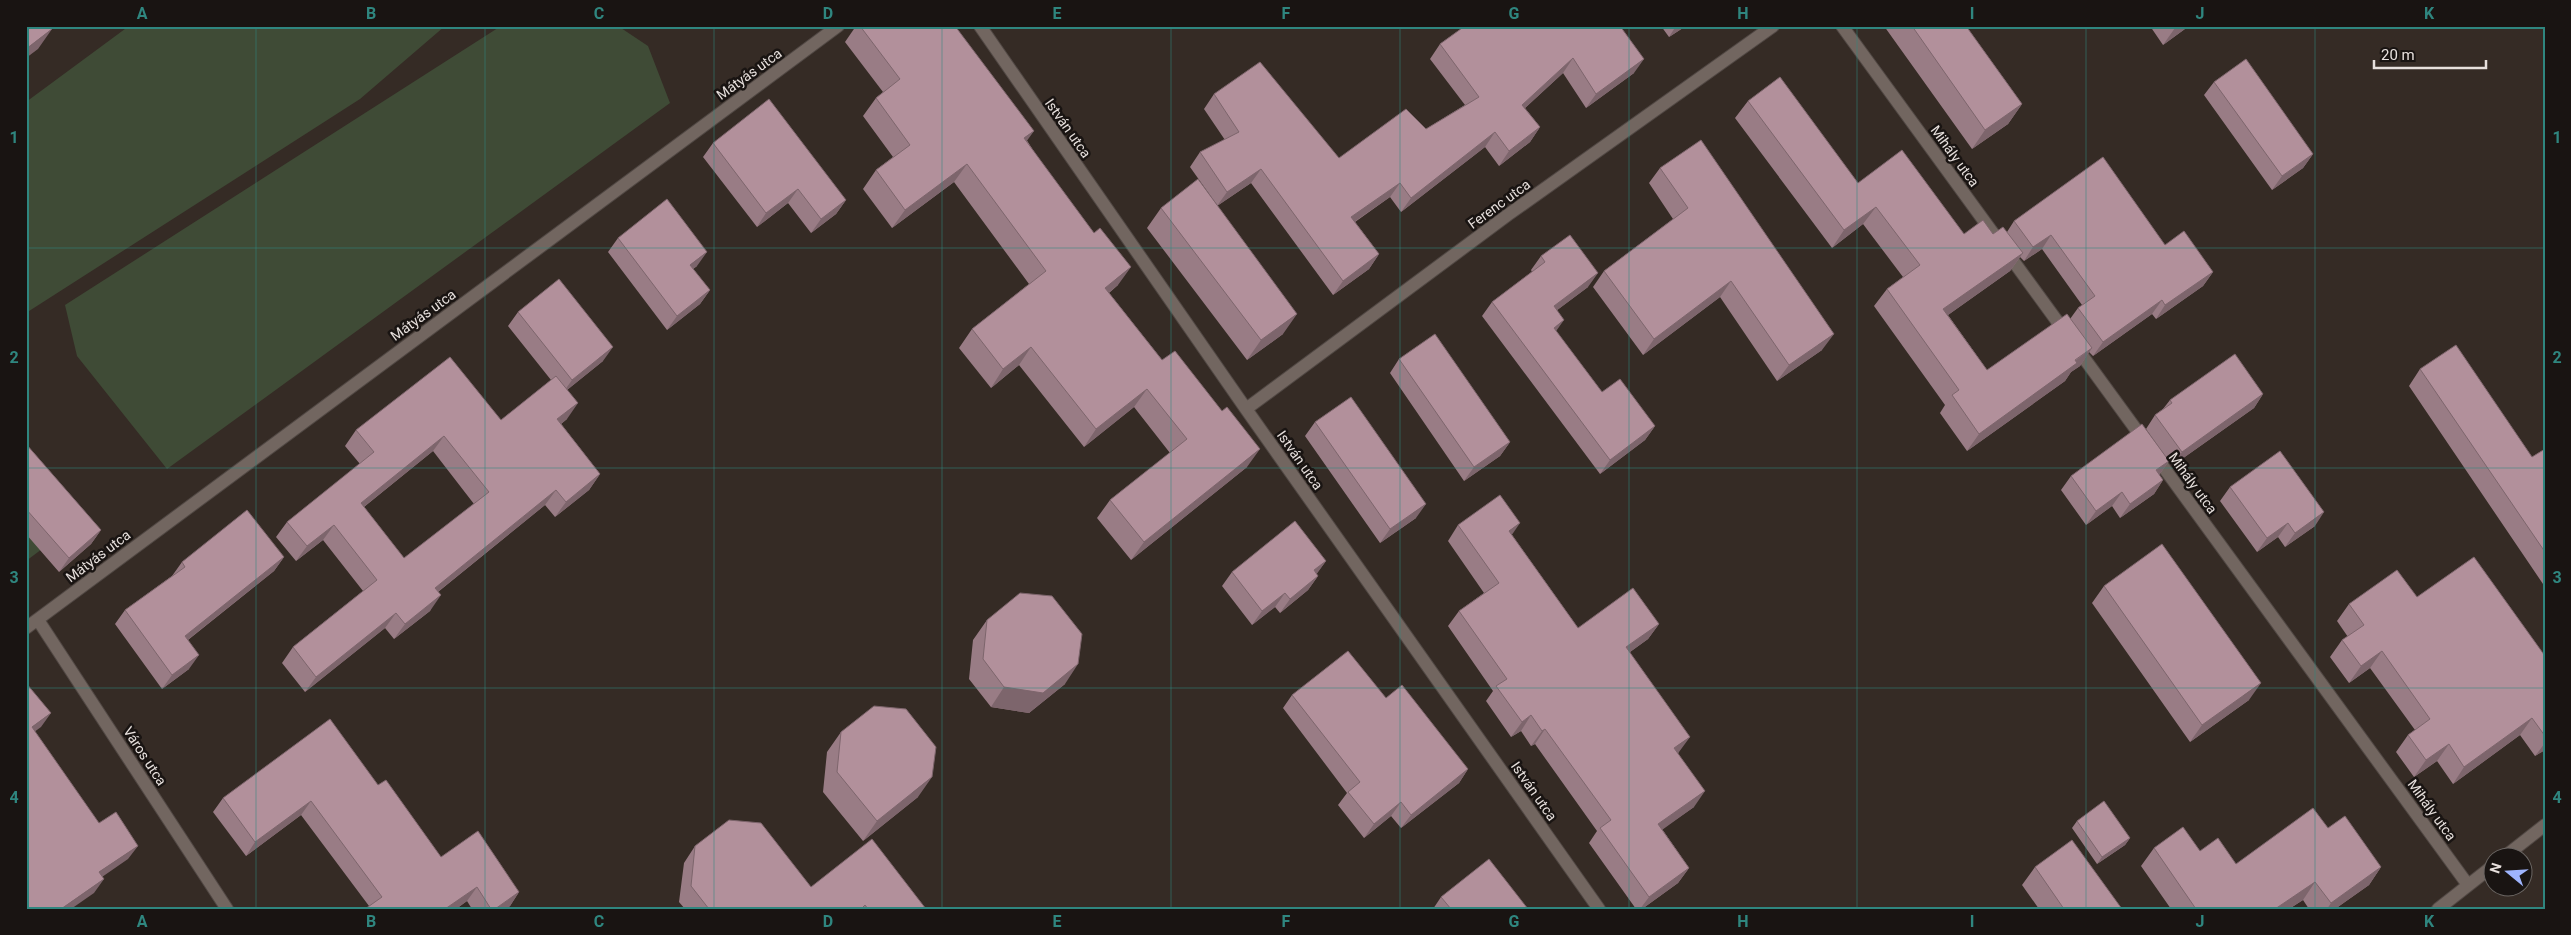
<svg xmlns="http://www.w3.org/2000/svg" width="2571" height="935" font-family="Roboto,sans-serif">
<style>
.green{fill:#3f4b36}
.lines{fill:none;stroke-linecap:round;stroke-linejoin:round}
.minor-casing{stroke:#514844;stroke-width:14}
.minor{stroke:#726660;stroke-width:12}
.wall{fill:#997c85;fill-rule:evenodd}
.shaded-wall{fill:#7d656c}
.building{fill:#b2909b;stroke:#7d656c;fill-rule:evenodd}
.grid{fill:none;stroke:#2f867f;stroke-width:1;stroke-opacity:0.55}
.labels{text-anchor:middle;stroke-width:5;stroke-linejoin:round;paint-order:stroke}
.street-label{font-size:14px;fill:#e7e0dd;stroke:#191412}
.neatline{fill:none;stroke:#2f867f;stroke-width:2}
.grid-label{font-size:16px;text-anchor:middle;font-weight:bold;fill:#2f867f}
</style>
<rect width="100%" height="100%" fill="#352b25"/>
<!-- green -->
<path class="green" d="M129,26H445L360,99L26,313V102Z
M501,26H618L648,46L670,103L167,469L77,356L65,305Z
M26,528L42,549L26,561Z"/>
<g class="lines">
<defs>
<path id="minor" d="M980,26L1246,409L1599,909
M1842,26L2468,885
M1246,409L1509,214L1773,26
M38,620L227,909
M26,628L838,26
M2503,858L2545,825
M2438,909L2494,865"/>
</defs>
<!-- minor casing -->
<use href="#minor" class="minor-casing"/>
<!-- minor -->
<use href="#minor" class="minor"/>
</g>
<!-- wall -->
<path class="wall" d="M856,26H955L1118,285L1109,293L1247,467L1131,560L1097,518L1110,500L1170,453L1134,407L1084,447L1019,365L991,388L959,348L972,329L1029,284L954,182L892,228L863,189L876,170L893,157L863,116L876,98L883,92L845,42Z
M1465,26L1634,73L1586,108L1563,73L1525,108L1540,127L1530,142L1499,166L1485,147L1401,212L1390,197L1355,222L1379,254L1369,269L1333,295L1251,183L1217,206L1283,334L1247,360L1147,228L1161,208L1217,205L1190,167L1200,152L1225,140L1204,109L1214,94L1339,158L1426,129L1465,105L1430,59L1440,44Z
M1661,26H1686L1669,37Z
M1884,26H1966L2022,104L2008,124L1972,149Z
M2150,26H2189L2163,45Z
M2214,82L2313,154L2303,168L2272,190L2204,95Z
M1748,101L1858,183L1964,234H1993L2007,232L2014,221L2165,245L2213,272L2203,286L2156,319L2152,314L2093,356L2089,352L2080,366L2071,372L2065,381L1967,451L1940,413L1945,405L1874,306L1887,289L1903,277L1863,224L1832,248L1735,118ZM2042,249L2082,305L2078,308L2070,319L1987,370L1948,315L2010,271L2020,257L2024,261Z
M713,143L846,200L836,214L811,233L788,203L757,227L703,157Z
M1660,168L1822,350L1777,381L1720,297L1643,355L1593,287L1604,271L1673,219L1649,183Z
M618,238L697,266L693,269L710,290L700,304L667,330L608,252Z
M1541,256L1588,287L1557,310L1556,331L1602,392L1655,426L1645,440L1600,474L1482,316L1492,302L1532,272L1531,270Z
M518,312L603,361L567,390V419L561,424L600,474L589,490L555,517L545,505L438,592L430,611L394,639L385,628L305,692L282,663L293,647L363,591L323,540L296,561L276,537L287,522L360,464L345,446L356,430L501,420L551,380L508,326ZM433,451L474,504L404,558L364,507Z
M1399,359L1510,442L1500,456L1464,481L1390,373Z
M2420,369L2532,457L2545,449V587L2409,386Z
M2263,394L2254,408L2172,466L2146,429L2155,415L2163,409L2170,400Z
M1315,422L1416,518L1380,543L1305,436Z
M26,444L101,530L91,544L59,572L26,534Z
M2169,461L2159,475L2163,480L2154,494L2120,518L2112,506L2086,525L2061,490L2071,476Z
M2230,487L2315,526L2285,547L2278,537L2257,552L2220,501Z
M1458,525L1512,535L1578,628L1659,624L1648,639L1630,652L1679,752L1678,753L1694,807L1662,829L1689,868L1678,883L1642,909H1636L1589,843L1597,831L1535,744L1531,746L1521,731L1511,737L1486,701L1493,691L1448,626L1459,611L1484,593L1448,541Z
M284,557L274,571L188,640L189,669L162,689L115,624L125,610L172,576L182,562Z
M1326,561L1316,574L1318,576L1308,590L1280,613L1275,607L1252,625L1222,586L1232,572Z
M2104,586L2249,700L2190,742L2092,603Z
M2417,597L2545,656V750L2535,756L2520,735L2453,784L2437,761L2414,777L2396,752L2408,735L2415,730L2370,668L2349,683L2330,657L2342,640L2348,637L2337,621L2349,604Z
M987,620L1065,684L1029,713L991,707L969,679L973,640Z
M1292,695L1386,698L1468,769L1459,783L1401,828L1391,816L1364,838L1338,805L1347,793L1283,708Z
M841,732L918,797L863,841L823,792L827,752Z
M378,785L441,857L519,892L510,906L506,909H472L467,901L456,909H365L369,906L301,815L246,856L213,812L223,798Z
M2077,821L2130,838L2125,845L2097,864L2072,828Z
M2328,828L2381,867L2369,885L2335,909H2309L2303,900L2289,909H2171L2141,866L2154,848L2200,851L2236,864Z
M695,846L811,887L926,909H685L679,902L684,863Z
M2035,867L2122,909H2039L2022,885Z
M1441,897L1528,909H1433Z"/>
<!-- shaded-wall -->
<path class="shaded-wall" d="M1676,26H1686L1669,37Z
M2178,26H2189L2163,45L2175,28Z
M52,29L38,49L26,58V49Z
M1573,58L1563,73L1512,120L1522,105Z
M1644,59L1634,73L1586,108L1596,94Z
M2022,104L2008,124L1972,149L1985,130Z
M1540,127L1530,142L1499,166L1509,151Z
M1034,131L1021,149L1024,138Z
M1495,132L1485,147L1401,212L1411,198Z
M2313,154L2303,168L2272,190L2282,176Z
M967,164L954,182L892,228L905,210Z
M1261,169L1251,183L1217,206L1227,192Z
M1400,183L1390,197L1341,231L1351,217Z
M798,189L788,203L757,227L766,213Z
M846,200L836,214L811,233L821,219Z
M1876,207L1863,224L1832,248L1844,230Z
M2051,235L2042,249L2024,261L2033,247Z
M707,252L697,266L680,279L690,265Z
M2023,253L2010,271L1931,327L1943,309Z
M1379,254L1369,269L1333,295L1343,281Z
M1131,267L1118,285L1092,306L1105,288Z
M2213,272L2203,286L2156,319L2165,305Z
M1598,273L1588,287L1544,320L1554,306Z
M1731,281L1720,297L1643,355L1654,339Z
M710,290L700,304L667,330L677,316Z
M2162,300L2152,314L2093,356L2103,342Z
M1297,314L1283,334L1247,360L1261,340Z
M1564,320L1554,334V328Z
M1834,334L1822,350L1777,381L1789,365Z
M613,347L603,361L562,394L572,380Z
M1031,347L1019,365L991,388L1003,369Z
M2092,348L2080,366L2071,372L2065,381L1967,451L1979,434Z
M1147,389L1134,407L1084,447L1096,429Z
M2263,394L2254,408L2172,466L2182,452Z
M578,403L567,419L547,435L557,419Z
M1655,426L1645,440L1600,474L1610,460Z
M444,436L433,451L350,518L361,503Z
M1510,442L1500,456L1464,481L1474,467Z
M1260,449L1247,467L1131,560L1144,542Z
M2169,461L2159,475L2156,470Z
M600,474L589,490L555,517L566,502Z
M2163,480L2154,494L2120,518L2130,504Z
M556,490L545,505L424,603L435,588Z
M2122,492L2112,506L2086,525L2096,511Z
M1426,504L1416,518L1380,543L1390,529Z
M2324,512L2315,526L2285,547L2295,533Z
M1520,523L1509,539V531Z
M2288,523L2278,537L2257,552L2267,538Z
M334,525L323,540L296,561L307,546Z
M101,530L91,544L59,572L69,558Z
M284,557L274,571L175,650L185,636Z
M1326,561L1316,575L1314,570Z
M1318,576L1308,590L1280,613L1290,599Z
M1285,593L1275,607L1252,625L1262,611Z
M441,595L430,611L394,639L405,624Z
M396,613L385,628L305,692L316,677Z
M1659,624L1648,639L1616,662L1626,647Z
M2382,651L2370,668L2349,683L2361,666Z
M199,655L189,669L162,689L172,675Z
M1078,664L1065,684L1029,713L991,707L1004,687Z
M2261,683L2249,700L2190,742L2202,725Z
M51,713L41,727L26,738L32,727Z
M1531,715L1521,731L1511,737L1522,722Z
M2532,718L2520,735L2453,784L2464,767Z
M1545,729L1535,744L1531,746L1542,731Z
M1690,737L1679,752L1663,764L1674,748Z
M2545,743V750L2535,756Z
M2449,744L2437,761L2414,777L2426,760Z
M1468,769L1459,783L1401,828L1411,815Z
M932,777L918,797L863,841L877,821Z
M1705,791L1694,807L1648,840L1658,824Z
M311,801L301,815L246,856L255,842Z
M1401,802L1391,816L1364,838L1374,824Z
M2130,838L2125,845L2097,864L2102,857Z
M138,846L128,859L89,886L99,872Z
M2381,867L2369,885L2335,909H2327L2331,903Z
M1689,868L1678,883L1642,909H1640L1649,897Z
M104,879L94,893L71,909H61Z
M2315,882L2303,900L2289,909H2275Z
M477,887L467,901L456,909H445Z
M519,892L510,906L506,909H495Z"/>
<!-- building -->
<path class="building" d="M26,26H49L52,29L26,49Z
M860,26H955L1034,131L1024,138L1094,233L1100,228L1131,267L1105,288L1162,360L1175,351L1222,411L1227,407L1260,449L1144,542L1110,500L1187,439L1147,389L1096,429L1031,347L1003,369L972,329L1046,271L967,164L905,210L876,170L910,145L876,98L900,79Z
M1465,26H1620L1644,59L1596,94L1573,58L1522,105L1540,127L1509,151L1495,132L1411,198L1400,183L1351,217L1379,254L1343,281L1261,169L1227,192L1200,152L1239,132L1214,94L1260,62L1339,158L1406,109L1426,129L1479,97L1440,44Z
M1912,26H1966L2022,104L1985,130Z
M2246,59L2313,154L2282,176L2214,82Z
M1780,77L1858,183L1902,150L1964,234L1983,220L1993,234L2003,227L2023,253L1943,309L1987,370L2067,314L2092,348L2075,360L2077,363L1979,434L1952,395L1959,390L1887,289L1920,265L1876,207L1844,230L1748,101Z
M769,99L846,200L821,219L798,189L766,213L713,143Z
M1701,140L1834,334L1789,365L1731,281L1654,339L1604,271L1688,208L1660,168Z
M2103,157L2165,245L2184,231L2213,272L2165,305L2162,300L2103,342L2078,308L2095,296L2051,235L2033,247L2014,221Z
M1198,179L1297,314L1261,340L1161,208Z
M667,199L707,252L690,265L710,290L677,316L618,238Z
M1570,235L1598,273L1554,306L1564,320L1554,328L1602,392L1620,379L1655,426L1610,460L1492,302L1545,262L1541,256Z
M559,279L613,347L572,380L518,312Z
M1435,334L1510,442L1474,467L1399,359Z
M2456,345L2532,457L2545,449V552L2420,369Z
M2235,354L2263,394L2182,452L2155,415L2172,403L2170,400Z
M450,357L501,420L556,376L578,403L557,419L600,474L566,502L556,490L435,588L441,595L405,624L396,613L316,677L293,647L377,580L334,525L307,546L287,522L374,452L356,430ZM444,436L489,492L404,558L361,503Z
M1351,397L1426,504L1390,529L1315,422Z
M2142,424L2169,461L2156,470L2163,480L2130,504L2122,492L2096,511L2071,476Z
M26,444L101,530L69,558L26,509Z
M2280,451L2324,512L2295,533L2288,523L2267,538L2230,487Z
M1500,495L1520,523L1509,531L1578,628L1633,588L1659,624L1626,647L1690,737L1674,748L1705,791L1658,824L1689,868L1649,897L1600,828L1611,820L1545,729L1542,731L1531,715L1522,722L1496,686L1507,679L1459,611L1499,583L1458,525Z
M247,510L284,557L185,636L199,655L172,675L125,610L185,567L182,562Z
M1295,521L1326,561L1314,570L1318,576L1290,599L1285,593L1262,611L1232,572Z
M2162,544L2261,683L2202,725L2104,586Z
M2474,557L2545,656V736L2532,718L2464,767L2449,744L2426,760L2408,735L2430,719L2382,651L2361,666L2342,640L2364,625L2349,604L2397,570L2417,597Z
M1020,593L1052,596L1082,634L1078,664L1043,693L1004,687L983,659L987,620Z
M1348,651L1386,698L1402,685L1468,769L1411,815L1401,802L1374,824L1348,792L1360,782L1292,695Z
M26,683L51,713L32,727L99,823L116,812L138,846L99,872L104,879L61,909H26V872L27,871L26,870Z
M874,706L906,709L936,747L932,777L877,821L837,772L841,732Z
M330,719L378,785L386,780L441,857L478,831L519,892L495,909H491L477,887L445,909H365L382,897L311,801L255,842L223,798Z
M2104,801L2130,838L2102,857L2077,821Z
M2313,808L2328,828L2345,816L2381,867L2331,903L2315,882L2275,909H2196L2154,848L2183,827L2200,851L2218,838L2236,864Z
M729,820L761,823L811,887L872,839L926,909H868L865,905L861,909H709L691,886L695,846Z
M2072,840L2122,909H2064L2035,867Z
M1489,859L1528,909H1451L1441,897Z"/>
<!-- grid -->
<path class="grid" d="M256,26V909M485,26V909M714,26V909M942,26V909M1171,26V909M1400,26V909M1629,26V909M1857,26V909M2086,26V909M2315,26V909M26,248H2545M26,468H2545M26,688H2545"/>
<g class="labels">
<!-- street labels -->
<g class="street-label">
<text transform="translate(749 74) rotate(-36)" y="5">Mátyás utca</text>
<text transform="translate(1068 128) rotate(55)" y="5">István utca</text>
<text transform="translate(1955 156) rotate(54)" y="5">Mihály utca</text>
<text transform="translate(1499 204) rotate(-36)" y="5">Ferenc utca</text>
<text transform="translate(423 315) rotate(-36)" y="5">Mátyás utca</text>
<text transform="translate(1300 460) rotate(55)" y="5">István utca</text>
<text transform="translate(2193 483) rotate(54)" y="5">Mihály utca</text>
<text transform="translate(98 556) rotate(-37)" y="5">Mátyás utca</text>
<text transform="translate(145 756) rotate(57)" y="5">Város utca</text>
<text transform="translate(1534 791) rotate(55)" y="5">István utca</text>
<text transform="translate(2432 810) rotate(54)" y="5">Mihály utca</text>
</g>
</g>
<!-- border -->
<rect width="2571" height="935" fill="none" stroke="#191412" stroke-width="55"/>
<!-- north arrow -->
<g transform="translate(2508 872) rotate(288)"><circle r="24" fill="#191412" stroke="#6b6663"/>
<path d="M0-4L9 19L0 12L-9 19Z" fill="#9eb4fd"/>
<text y="-8" font-size="14" font-weight="bold" text-anchor="middle" fill="#e7e0dd">N</text>
</g>
<!-- scale -->
<path d="M2374 60v8h112v-8" fill="none" stroke="#e7e0dd" stroke-width="2.5"/>
<text x="2381" y="60" font-size="15" fill="#e7e0dd" stroke="#191412" stroke-width="4" paint-order="stroke">20 m</text>
<rect x="28" y="28" width="2516" height="880" class="neatline"/>
<g class="grid-label">
<text x="142" y="19">A</text>
<text x="371" y="19">B</text>
<text x="599" y="19">C</text>
<text x="828" y="19">D</text>
<text x="1057" y="19">E</text>
<text x="1286" y="19">F</text>
<text x="1514" y="19">G</text>
<text x="1743" y="19">H</text>
<text x="1972" y="19">I</text>
<text x="2200" y="19">J</text>
<text x="2429" y="19">K</text>
<text x="14" y="143">1</text>
<text x="2557" y="143">1</text>
<text x="14" y="363">2</text>
<text x="2557" y="363">2</text>
<text x="14" y="583">3</text>
<text x="2557" y="583">3</text>
<text x="14" y="803">4</text>
<text x="2557" y="803">4</text>
<text x="142" y="927">A</text>
<text x="371" y="927">B</text>
<text x="599" y="927">C</text>
<text x="828" y="927">D</text>
<text x="1057" y="927">E</text>
<text x="1286" y="927">F</text>
<text x="1514" y="927">G</text>
<text x="1743" y="927">H</text>
<text x="1972" y="927">I</text>
<text x="2200" y="927">J</text>
<text x="2429" y="927">K</text>
</g>
</svg>
